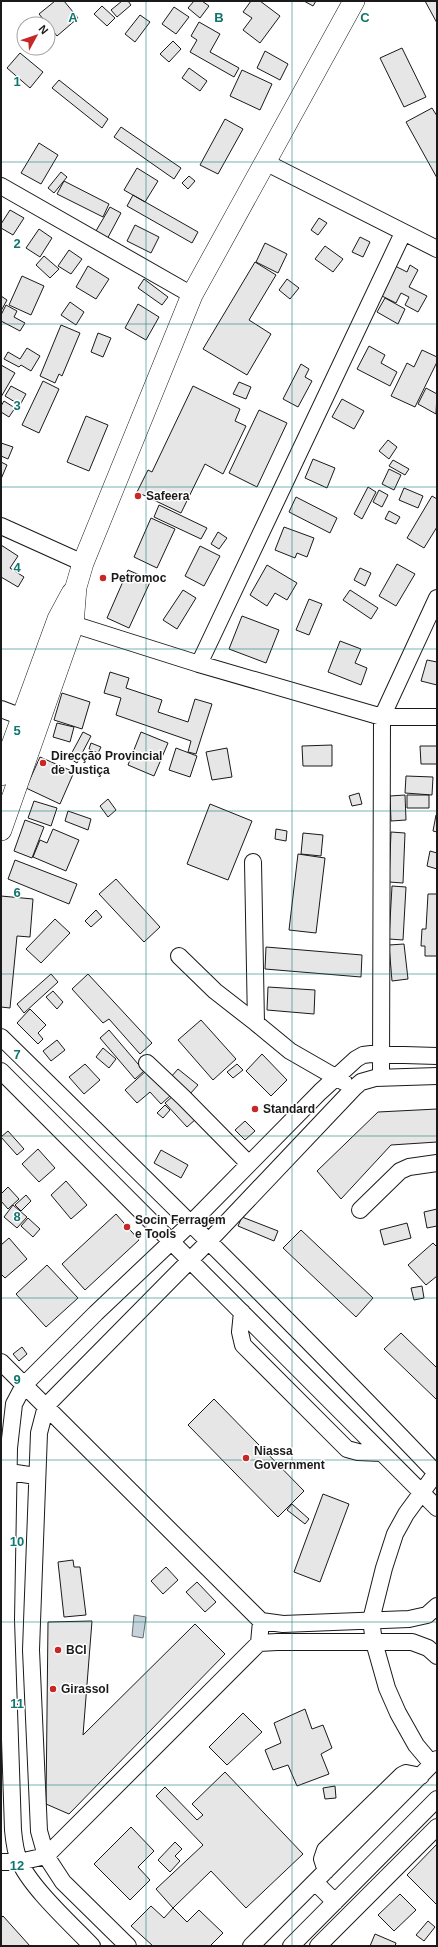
<svg xmlns="http://www.w3.org/2000/svg" width="438" height="1947" font-family="Arial,sans-serif">
<style>
.water{fill:#c6d2dc;stroke:#6a6a6a}
.building{fill:#e6e6e6;stroke:#1a1a1a}
.lines{fill:none;stroke-linecap:round;stroke-linejoin:round}
.minor-casing{stroke:#1a1a1a;stroke-width:18}
.major-casing{stroke:#1a1a1a;stroke-width:22}
.minor{stroke:#fff;stroke-width:16}
.major{stroke:#fff;stroke-width:21}
.grid{fill:none;stroke:#0f766e;stroke-width:1;stroke-opacity:0.55}
.poi-dot{fill:#c62828;stroke:#fff;stroke-width:1.5}
.labels{text-anchor:middle;stroke-width:3;stroke-linejoin:round;paint-order:stroke}
.poi-label{font-size:12px;font-weight:bold;fill:#1a1a1a;stroke:#fff;text-anchor:start}
.grid-label{font-size:13px;text-anchor:middle;font-weight:bold;fill:#0f766e;stroke:#fff;stroke-width:3;stroke-linejoin:round;paint-order:stroke}
</style>
<rect width="100%" height="100%" fill="#fff"/>
<!-- water -->
<path class="water" d="M134,1615L146,1617L143,1638L132,1636Z"/>
<!-- building -->
<path class="building" d="M55,1H64L78,18L57,36L39,14Z
M122,1H128L131,5L117,17L111,10Z
M194,1H202L209,6L200,18L188,8Z
M251,1H260L280,16L260,43L243,30L252,18L243,12Z
M304,1H316L313,6Z
M425,1H437V23Z
M102,6L115,18L107,26L94,14Z
M174,7L189,17L176,34L162,24Z
M140,15L150,22L135,42L125,34Z
M199,22L220,34L210,52L239,68L234,77L190,52L197,40L191,36Z
M173,41L181,49L169,62L160,54Z
M402,48L426,97L404,107L380,58Z
M265,51L288,64L280,80L257,68Z
M20,53L43,72L30,88L7,68Z
M189,68L207,81L200,91L182,78Z
M242,70L272,84L260,110L230,96Z
M59,80L108,119L102,128L52,88Z
M432,108L437,116V178L406,122Z
M225,119L243,129L218,174L200,165Z
M121,127L181,168L174,179L114,137Z
M39,143L58,155L41,184L21,173Z
M137,168L158,181L145,202L124,190Z
M61,172L67,177L54,193L48,188Z
M189,176L195,181L188,189L182,183Z
M64,181L109,204L103,217L57,194Z
M133,195L198,232L192,243L127,206Z
M110,207L121,213L105,243L93,236Z
M10,210L24,218L13,235L1,228V224Z
M319,218L327,223L318,235L311,230Z
M135,225L159,237L151,253L127,241Z
M39,229L52,238L40,257L26,248Z
M360,237L370,242L363,257L352,252Z
M265,243L287,254L278,273L256,262Z
M325,246L343,259L333,272L315,259Z
M69,250L82,259L71,274L58,266Z
M44,256L59,269L50,278L36,265Z
M255,262L276,275L249,320L271,334L247,375L203,349Z
M410,265L418,270L409,287L427,296L418,312L405,305L409,297L401,293L396,303L380,295L395,266L407,272Z
M88,266L109,279L96,299L76,287Z
M22,276L44,286L31,315L9,305Z
M144,279L168,297L162,305L138,288Z
M287,279L299,288L290,299L279,290Z
M1,296L7,300L1,311Z
M385,298L405,309L398,324L377,312Z
M70,302L84,312L76,325L61,315Z
M138,304L159,317L146,340L125,328Z
M6,305L17,311L14,317L25,323L20,331L1,321V315Z
M61,325L80,333L62,376L59,374L55,383L40,376Z
M98,333L111,338L103,357L91,352Z
M369,346L385,355L381,363L397,372L390,386L357,369Z
M27,348L40,356L31,371L21,365L19,367L4,359L8,352L20,359Z
M422,350L437,357V362L415,407L391,396L407,363L414,367Z
M301,364L309,369L305,377L312,381L298,407L283,399Z
M1,365L15,373L1,397Z
M43,381L59,389L39,433L22,425Z
M239,382L251,387L246,399L233,394Z
M11,386L26,394L20,405L5,396Z
M193,386L240,409L235,421L246,426L223,474L205,464L181,513L137,492L148,470L152,472Z
M426,388L437,394L436,414L418,404Z
M342,399L364,411L354,429L332,417Z
M4,401L15,408L9,417L1,412V406Z
M259,410L287,423L257,487L229,473Z
M86,416L108,425L89,471L67,462Z
M388,440L397,447L389,459L379,451Z
M1,443L13,447L8,459L1,456Z
M313,459L335,468L327,488L305,478Z
M393,460L409,469L405,475L389,466Z
M1,462L7,465L1,479Z
M389,469L401,475L394,490L382,484Z
M368,487L376,492L362,519L354,514Z
M404,488L423,496L418,508L399,500Z
M379,490L388,495L382,507L373,502Z
M432,496L437,499V527L424,548L407,538Z
M296,497L337,518L330,533L289,512Z
M159,505L207,528L201,539L154,517Z
M389,511L400,517L396,524L385,519Z
M151,518L175,529L157,568L134,557Z
M284,527L314,538L307,557L297,553L295,558L275,550Z
M218,532L227,538L219,549L211,544Z
M1,545L18,556L10,568L24,577L18,587L1,577Z
M200,546L220,556L204,586L185,576Z
M397,564L415,574L396,606L379,596Z
M267,565L297,583L287,600L275,593L267,606L250,595Z
M360,568L371,573L365,586L354,580Z
M128,570L151,580L129,628L107,618Z
M183,590L196,598L177,629L163,620Z
M350,590L378,608L371,619L343,600Z
M309,599L322,604L309,635L296,630Z
M242,616L279,630L266,663L229,649Z
M340,641L361,649L355,663L367,668L361,685L328,672Z
M427,660L437,662V685L421,681Z
M110,672L129,678L126,688L162,700L158,712L188,722L195,699L212,704L196,754L188,752L191,741L116,715L121,698L104,693Z
M62,693L90,702L82,729L54,720Z
M57,723L74,727L70,742L53,737Z
M83,732L91,736L77,763L69,758Z
M141,732L168,743L154,776L128,765Z
M91,743L101,747L98,753L89,749Z
M332,745V766H303L302,746Z
M420,746H437V764H421Z
M176,748L197,756L190,777L169,770Z
M227,748L232,777L212,780L206,752Z
M40,757L74,772L60,804L26,788Z
M406,776L433,777L432,795L405,793Z
M359,793L362,804L352,806L349,796Z
M405,795L406,820L391,821L390,796Z
M407,795H429V808H407Z
M108,799L116,810L108,817L100,806Z
M34,801L57,808L51,826L28,818Z
M210,804L252,821L228,880L187,864Z
M68,811L91,819L88,830L65,821Z
M436,815L437,816V832L433,831Z
M25,820L44,827L32,858L14,851Z
M53,829L79,840L66,871L33,857L40,840L47,843Z
M276,829L287,831L286,841L275,839Z
M391,832L405,833L403,883L389,882Z
M303,833L323,835L321,856L301,854Z
M430,851L437,853V869L427,866Z
M298,854L325,858L316,933L289,930Z
M15,860L77,884L69,904L8,879Z
M116,879L160,927L144,942L99,894Z
M392,886L406,887L403,940L389,939Z
M428,894H437V956H425V946H421L422,929H426Z
M1,896L33,899L30,937L17,936L10,1008L1,1007Z
M96,910L102,917L91,927L85,921Z
M55,919L70,933L41,963L26,949Z
M404,944L408,979L392,981L389,945Z
M266,947L362,955L361,977L265,969Z
M51,974L58,982L24,1013L17,1004Z
M88,974L152,1043L140,1054L109,1019L103,1023L72,989Z
M268,987L315,990L314,1014L267,1010Z
M53,991L63,1002L57,1009L46,997Z
M30,1009L46,1025L38,1033L43,1039L38,1044L17,1023Z
M201,1020L236,1059L213,1080L178,1040Z
M109,1030L144,1071L135,1079L100,1038Z
M57,1040L65,1050L51,1061L43,1051Z
M103,1048L116,1059L109,1068L96,1057Z
M262,1054L287,1080L271,1096L246,1071Z
M85,1064L100,1080L84,1094L69,1077Z
M237,1064L243,1070L233,1078L227,1072Z
M178,1069L198,1085L190,1094L170,1078Z
M147,1070L170,1096L161,1104L150,1092L137,1103L125,1090Z
M174,1095L196,1119L187,1127L165,1103Z
M165,1105L170,1110L163,1118L157,1113Z
M437,1109V1142L391,1145L341,1199L317,1171L378,1112Z
M245,1121L255,1131L245,1140L235,1130Z
M8,1131L24,1149L17,1155L1,1137Z
M38,1149L55,1168L39,1182L22,1164Z
M161,1150L188,1165L181,1178L154,1163Z
M66,1181L87,1205L71,1219L51,1195Z
M8,1187L19,1199L8,1209L1,1201V1194Z
M26,1195L31,1201L21,1211L15,1205Z
M13,1205L27,1217L17,1228L4,1217Z
M437,1209V1226L427,1228L424,1212Z
M116,1214L139,1240L85,1290L62,1264Z
M242,1217L278,1231L274,1241L238,1226Z
M28,1218L40,1229L33,1237L21,1226Z
M407,1223L411,1238L384,1245L380,1230Z
M301,1230L373,1298L356,1317L283,1248Z
M9,1238L27,1259L5,1278L1,1274V1245Z
M433,1243L437,1247V1276L426,1285L408,1265Z
M47,1265L78,1298L46,1327L16,1294Z
M422,1286L424,1298L414,1300L411,1288Z
M401,1333L437,1368V1400L384,1349Z
M22,1347L27,1354L19,1361L13,1354Z
M214,1399L304,1491L278,1517L188,1425Z
M323,1494L349,1504L320,1582L294,1572Z
M292,1504L309,1519L305,1524L287,1510Z
M73,1560L74,1567H80L86,1615L64,1617L58,1562Z
M166,1567L178,1580L163,1594L151,1581Z
M197,1582L216,1602L205,1612L186,1592Z
M92,1621L83,1735L195,1624L225,1654L69,1814L46,1804L48,1622Z
M305,1709L312,1729L323,1725L332,1748L321,1754L329,1774L297,1786L288,1765L273,1770L265,1750L281,1743L274,1723Z
M243,1713L262,1732L227,1765L209,1747Z
M225,1772L303,1854L246,1908L211,1871L173,1908L156,1889L203,1845L156,1796L165,1787L197,1820L203,1815L192,1804Z
M335,1786L336,1798L325,1799L323,1788Z
M131,1827L154,1851L138,1867L150,1880L130,1900L94,1864Z
M175,1842L182,1849L175,1856L180,1861L170,1872L158,1860Z
M437,1844V1905L407,1875Z
M400,1894L416,1910L394,1931L378,1915Z
M151,1906L164,1918L173,1908L187,1922L199,1910L223,1933L210,1946H153L131,1926Z
M3,1916L30,1946H1V1918Z
M428,1921L435,1927L424,1941L416,1935Z
M375,1934L396,1943L395,1946H370Z"/>
<g class="lines">
<defs>
<path id="minor" d="M265,162L437,249
M1,186L192,295
M1,526L83,563
M63,621L199,664L382,717H437
M199,664L403,233
M1,709L22,717
M253,862L256,1023L290,1051L344,1082
M179,956L215,991L256,1023
M1,1037C148,1181 295,1325 437,1474
M147,1063L184,1098L249,1164
M1,1071L437,1508
M381,1078L382,717L437,598
M360,1210L400,1171L409,1167L437,1163
M242,1312L240,1332L243,1345L347,1449L358,1452L382,1453
M1,1362L261,1621L283,1624L409,1619L427,1615L437,1606
M9,1472L36,1476
M259,1643L277,1642H412L428,1648L437,1656
M432,1764L416,1745L398,1713L387,1688L374,1642L371,1620L384,1568L395,1534L406,1514L436,1473
M1,1862H19L46,1856L259,1643L261,1621
M326,1871L322,1859L325,1850L402,1775L406,1773L421,1776
M315,1882L335,1902
M92,1946C72,1925 29,1886 19,1860C15,1851 14,1841 13,1830L6,1620L9,1448L14,1404L24,1385L96,1313L191,1223L320,1092L356,1059L363,1055L371,1054L437,1056
M128,1946L63,1882L46,1856L39,1831L31,1650L32,1622L39,1433L46,1406L209,1241L354,1088L361,1082L375,1078L437,1076
M251,1946L437,1759
M291,1946L437,1799
M318,1946L437,1827"/>
<path id="major" d="M1,775L58,619L72,593
M1,830L73,625L76,587L83,563L192,295L354,1"/>
</defs>
<!-- minor casing -->
<use href="#minor" class="minor-casing"/>
<!-- major casing -->
<use href="#major" class="major-casing"/>
<!-- minor -->
<use href="#minor" class="minor"/>
<!-- major -->
<use href="#major" class="major"/>
</g>
<!-- grid -->
<path class="grid" d="M146,1V1946M292,1V1946M1,162H437M1,324H437M1,487H437M1,649H437M1,811H437M1,974H437M1,1136H437M1,1298H437M1,1460H437M1,1622H437M1,1785H437"/>
<!-- markers -->
<g class="poi-dot">
<circle cx="138" cy="496" r="4"/>
<circle cx="103" cy="578" r="4"/>
<circle cx="43" cy="763" r="4"/>
<circle cx="255" cy="1109" r="4"/>
<circle cx="127" cy="1227" r="4"/>
<circle cx="246" cy="1458" r="4"/>
<circle cx="58" cy="1650" r="4"/>
<circle cx="53" cy="1689" r="4"/>
</g>
<g class="labels">
<!-- poi labels -->
<g class="poi-label">
<text x="146" y="500">Safeera</text>
<text x="111" y="582">Petromoc</text>
<text x="51" y="760">Direcção Provincial<tspan x="51" dy="14">de Justiça</tspan></text>
<text x="263" y="1113">Standard</text>
<text x="135" y="1224">Socin Ferragem<tspan x="135" dy="14">e Tools</tspan></text>
<text x="254" y="1455">Niassa<tspan x="254" dy="14">Government</tspan></text>
<text x="66" y="1654">BCI</text>
<text x="61" y="1693">Girassol</text>
</g>
</g>
<g class="grid-label">
<text x="73" y="22">A</text>
<text x="219" y="22">B</text>
<text x="365" y="22">C</text>
<text x="17" y="86">1</text>
<text x="17" y="248">2</text>
<text x="17" y="410">3</text>
<text x="17" y="572">4</text>
<text x="17" y="735">5</text>
<text x="17" y="897">6</text>
<text x="17" y="1059">7</text>
<text x="17" y="1221">8</text>
<text x="17" y="1384">9</text>
<text x="17" y="1546">10</text>
<text x="17" y="1708">11</text>
<text x="17" y="1870">12</text>
</g>
<!-- border -->
<rect width="438" height="1947" fill="none" stroke="#1a1a1a" stroke-width="4"/>
<!-- north arrow -->
<g transform="translate(36 36) rotate(50)"><circle r="19" fill="#ffffff" stroke="#a3a3a3"/>
<path d="M0-3L7 15L0 10L-7 15Z" fill="#c62828"/>
<text y="-6" font-size="11" font-weight="bold" text-anchor="middle" fill="#1a1a1a">N</text>
</g>
</svg>
